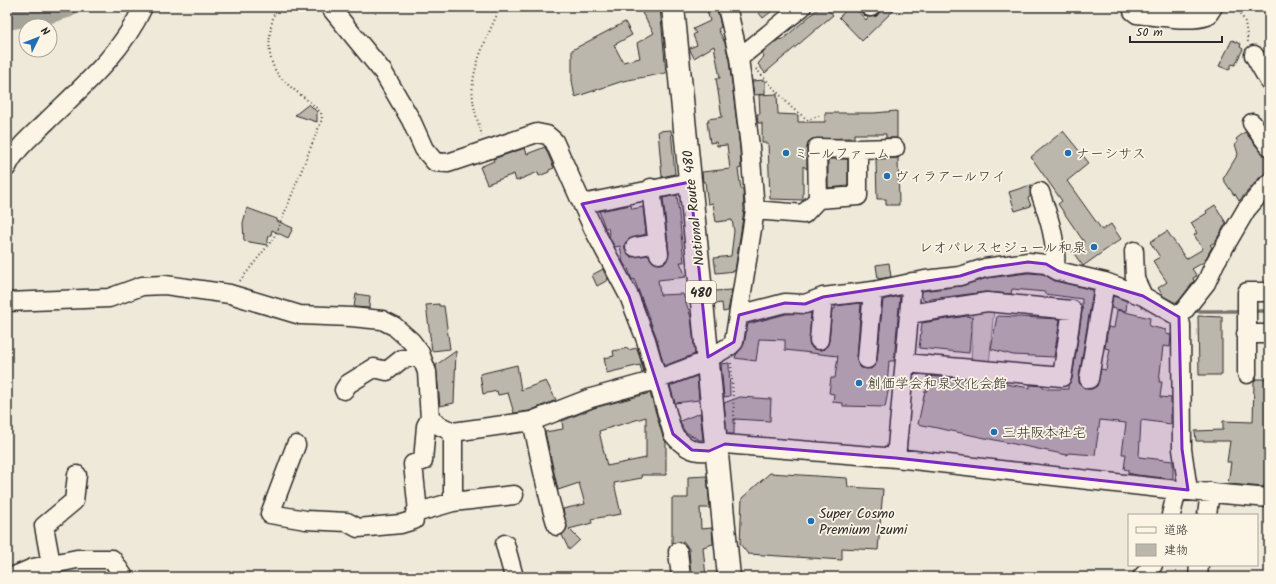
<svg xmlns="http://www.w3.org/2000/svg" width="1276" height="584" font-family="Kalam,'Klee One',sans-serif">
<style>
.green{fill:#d2cdc0;stroke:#7e7c76}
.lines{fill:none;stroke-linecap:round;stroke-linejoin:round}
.stream{stroke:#75736d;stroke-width:3.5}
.river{stroke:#a6a399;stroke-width:22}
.building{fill:#bcb7ac;stroke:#2b2b2b;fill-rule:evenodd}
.minor-casing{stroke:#2b2b2b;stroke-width:21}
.highway-casing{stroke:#2b2b2b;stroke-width:25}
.path{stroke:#2b2b2b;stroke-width:2;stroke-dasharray:1 3;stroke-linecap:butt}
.minor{stroke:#fcf5e5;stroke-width:18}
.highway{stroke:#fcf5e5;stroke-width:22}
.marked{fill:#7b2cbf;fill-opacity:0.2;stroke:#7b2cbf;stroke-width:3;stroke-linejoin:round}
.poi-dot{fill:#1f6fb2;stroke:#fcf5e5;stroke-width:1.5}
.labels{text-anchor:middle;stroke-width:3.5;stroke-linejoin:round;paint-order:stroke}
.shield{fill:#fcf5e5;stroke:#6a6863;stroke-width:1}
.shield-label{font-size:13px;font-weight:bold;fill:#2b2b2b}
.poi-label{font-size:14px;fill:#2b2b2b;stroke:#fcf5e5;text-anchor:start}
.street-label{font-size:14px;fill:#2b2b2b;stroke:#fcf5e5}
</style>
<rect width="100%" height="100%" fill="#efe9da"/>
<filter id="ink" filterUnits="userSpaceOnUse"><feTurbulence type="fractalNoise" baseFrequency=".025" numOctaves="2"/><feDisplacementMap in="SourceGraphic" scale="8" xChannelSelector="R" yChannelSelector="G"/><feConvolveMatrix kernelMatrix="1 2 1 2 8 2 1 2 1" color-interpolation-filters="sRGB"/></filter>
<g filter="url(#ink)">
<!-- green -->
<path class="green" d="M994,307L989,366H971L973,309Z"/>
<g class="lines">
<!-- stream -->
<path class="stream" d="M1190,311H1242
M1252,311H1269"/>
<!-- river -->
<path class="river" d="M7,19L50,12L67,7"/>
</g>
<!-- building -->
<path class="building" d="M652,7H660L666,73L623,81L575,97L572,81V50L625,22L632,35L614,45L623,62L640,58L637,43L654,33L642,13Z
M706,7H717L721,27L718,29L725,43L729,60L740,148L741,168L738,169L741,189H743L744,210L735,271L716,273L714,258L731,256L734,231L732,220L716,222L713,203L708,204L705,182H703L702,172L730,169L727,145L717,146L716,142L710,143L707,122H709L708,119L722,117L716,78H720L714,46L694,58L690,50V48L697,45L693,35L696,33L693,29L710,21Z
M754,7H777L763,18Z
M820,7H826L833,15L765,73L758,64L764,56L762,53L779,39L782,40Z
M850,7H854L866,20L868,17L877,16L881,7H897L862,41L839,17Z
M1232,40L1241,44L1240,47L1243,49L1235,65L1232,64L1229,70L1219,66Z
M765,80V94L754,95L752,81Z
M777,94L778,114L798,115V122H825V113H874L897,111V138H886V134H854V138L812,139L808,142L807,148V169L803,166V200L770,199L768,143H762V123H758L757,114H760L759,95Z
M309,104L317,112V122L295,115Z
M671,130L675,174L662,177L658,131Z
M1063,131L1089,163L1067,181L1102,230L1111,224L1121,239L1083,266L1072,251L1084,242L1058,204L1062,201L1031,157Z
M1245,132L1261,152L1269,157V173L1261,176L1239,201L1235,194L1234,195L1223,179L1238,154L1235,144L1238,142L1236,139Z
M545,147L554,168L549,170V172L539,176L538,172L516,181L514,174L487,184L480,167L494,161L493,159L525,148L527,154Z
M898,158L899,205H886V199H877L876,159Z
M828,159H848V186L828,188Z
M1031,185L1030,197L1028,198L1031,206L1015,211L1009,192Z
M677,195L684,262H680L686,277L658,280L660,295L683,294L691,317L695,354L664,366L656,336L634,279L632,280L627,266H625L623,262L620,246L615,247L610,239L608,228H605L599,211L631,205L632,209L643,207L646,234L629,239L625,243V249L631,257L649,255L655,263L661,264L666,262L669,253L663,198Z
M1215,205L1226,223L1215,242L1210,245L1212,247L1204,262L1192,269L1197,276L1193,278L1194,281L1178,302H1174L1163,296L1158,288L1167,282L1153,261L1160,257L1150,242L1167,231L1186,259L1203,249L1194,235L1197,233L1191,223L1207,213L1206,211Z
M247,208L277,219V221L293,228L288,238L272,230L271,235H269L267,245L244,241L243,223Z
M889,263L891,277L878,279L876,265Z
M603,269L608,280L597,286L592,275Z
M1028,273L1043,274L1055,281L1093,290L1079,377V383L1087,389H1092L1097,386L1101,369L1106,370L1110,349L1105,348L1108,327L1114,328L1117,310L1150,318L1149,326L1166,330V334L1171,335L1170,347L1163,346L1159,382H1162L1160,397L1171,398V424L1141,420L1139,457L1173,461V479L1137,475L1128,473V470L1124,469L1126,454H1122L1126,423L1100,420L1095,455L1068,453L1067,455L918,424L925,391H927V376L988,381L1030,388V385L1043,386V388L1047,389H1068V385L1072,379L1082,312V299L1045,294V292L1012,289L1011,294L985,292L923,300L922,291L961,286L987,278Z
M732,290L728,311L723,312L722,303L715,304L714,291Z
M356,294L370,296L369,308L354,307Z
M900,296L894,361H889L887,387H889L885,407L843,406V403L833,402L834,394L829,393L831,378H835L838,356L785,350V340L759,339L756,361L735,358L736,355L744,344L748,324L786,314L811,313L809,344L813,349L823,350L827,346L829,341L832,309H835V306L861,303L857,358L858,364L861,368L871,369L875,365L877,360L883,300Z
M1113,296L1127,301L1126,311L1111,308Z
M439,304V306H444L450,349L432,351L426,305Z
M967,316L972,317L969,353L919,348L922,323Z
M997,316L1060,319L1054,357L1013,355L991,349Z
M1198,316L1222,317V375H1199Z
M628,348V350L637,348L644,372L642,373L640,365L607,373L604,358L614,356L613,351Z
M456,351L454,403L440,406L436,365Z
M729,363L730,396L724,397L721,364Z
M517,365L521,390L546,381L556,400L529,411L514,413L508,393L498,395L497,391L483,394L480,374Z
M697,376L699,400L675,403L670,386Z
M1256,379H1269V460L1264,487L1228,484L1231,462H1227L1230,441H1196L1195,431L1223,430V421L1253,422L1254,382Z
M650,393L663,437L666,442V475H641L642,478L614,483L621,514L591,519L592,523L569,529L580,540L569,550L562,535L567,528L563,509L585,504L579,483L558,490L545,432L563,429L562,421L594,408ZM646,417V458L607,466L599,431Z
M740,397L771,399L770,421L734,419V434H727L724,403Z
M700,413L703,440H699L684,431L680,421Z
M770,473L847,478L848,487L883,489L878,550L842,548V560L748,554L740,544L742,498Z
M707,476L710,508H700L701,529L712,528L713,544L703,547L706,577H691L689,549L684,542L672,543V498H688V477Z"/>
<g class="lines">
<defs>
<path id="minor" d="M330,7L383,72L411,120L424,149L435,162L448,163L537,133L547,135L554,141L593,228L629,296L646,340L673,434C682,445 692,453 707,451C712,450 718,445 725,444L896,458L1177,490L1269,498
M870,7H871
M1133,7V11L1137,14C1156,16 1190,22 1207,16L1213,7
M1254,55L1269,81
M739,58L802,7
M1252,123L1269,146
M858,149L895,148
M7,167C16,148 33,135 47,121C83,86 122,53 143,7
M651,188L659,254
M1040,192C1049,218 1057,241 1055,269
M582,204L690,182
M755,210L804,214L818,199L858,196V149L817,148L818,199
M635,247L658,243
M1134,251L1135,279L1143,296
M7,302L109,298L142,286L165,285L230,294L300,315L351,317L382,320L394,326L411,341L420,353L427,372L430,419L426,426L423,461L413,464L418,512
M739,315L785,303L805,304L823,297L873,291L925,280L960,276L985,268L1028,262L1046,264L1058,271L1105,282L1143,296L1179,317L1181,325L1182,449L1188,490
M1179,317L1206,283L1215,263L1246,210L1269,183
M1246,334H1269
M819,340L823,297
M867,359L873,291
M905,363L1062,377L1072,310L987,302L909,314
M1247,374V292H1269
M1089,379L1105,282
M344,390L348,384L374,368L387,371L402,359L421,356
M430,419L440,426L453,432L532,421L591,398L656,380L699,364L730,346L734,342L755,210L750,147L739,58L727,7
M532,421C540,456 546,492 557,526
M453,432V502
M296,445L270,514L306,520L347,522L358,528L401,524L414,520L415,513L453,502L514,495
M896,458L912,282
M1171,515L1177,490
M1207,515L1210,492
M505,544L514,577
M678,552L681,577
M51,564L44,526L74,501L77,475
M12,577L33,568L77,559H112L124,577
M1142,577L1153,565
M1198,577L1199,565"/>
<path id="highway" d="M673,7L729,577"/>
</defs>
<!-- minor casing -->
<use href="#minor" class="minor-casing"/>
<!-- highway casing -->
<use href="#highway" class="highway-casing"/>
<!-- path -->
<path class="path" d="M1237,7L1245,22L1248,42
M756,69L792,108L808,120L821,115
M482,136C479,124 474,111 473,99C469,69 489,35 500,7
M240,281L273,239L281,222L322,119L321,113C310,100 295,92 283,80C263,61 269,31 276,7
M731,363L735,430"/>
<!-- minor -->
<use href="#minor" class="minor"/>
<!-- highway -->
<use href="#highway" class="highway"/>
</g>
</g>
<!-- marked area -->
<path class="marked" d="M690,182L708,357L734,342L739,315L785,303L805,304L823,297L960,276L985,268L1028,262L1046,264L1058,271L1143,296L1179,317L1182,449L1188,490L896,458L725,444L709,451L692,450L673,434L629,296L582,204Z"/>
<!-- markers -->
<g class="poi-dot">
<circle cx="786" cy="153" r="4"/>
<circle cx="1068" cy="153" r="4"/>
<circle cx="887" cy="176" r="4"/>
<circle cx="1094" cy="247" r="4"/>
<circle cx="859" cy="383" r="4"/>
<circle cx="994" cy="432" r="4"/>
<circle cx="811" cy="521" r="4"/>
</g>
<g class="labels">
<!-- shield labels -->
<rect class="shield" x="686" y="281" width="30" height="22" rx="3"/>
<g class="shield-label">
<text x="701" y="297">480</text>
</g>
<!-- poi labels -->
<g class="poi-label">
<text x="794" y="158">ミールファーム</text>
<text x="1076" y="158">ナーシサス</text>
<text x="895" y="181">ヴィラアールワイ</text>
<text x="1086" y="252" text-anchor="end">レオパレスセジュール和泉</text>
<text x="867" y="388">創価学会和泉文化会館</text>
<text x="1002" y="437">三井阪本社宅</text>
<text x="819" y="518">Super Cosmo<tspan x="819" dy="16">Premium Izumi</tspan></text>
</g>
<!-- street labels -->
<g class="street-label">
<text transform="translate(693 208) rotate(-96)" y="5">National Route 480</text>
</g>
</g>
<!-- margin -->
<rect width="1276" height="584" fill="none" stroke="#fcf5e5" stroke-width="24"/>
<rect x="12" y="12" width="1252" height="560" fill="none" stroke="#2b2b2b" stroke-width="1.5" filter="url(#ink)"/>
<!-- legend -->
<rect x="1128" y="514" width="130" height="52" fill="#fcf5e5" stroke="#a8a49b"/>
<rect x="1136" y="527" width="20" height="6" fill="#fcf5e5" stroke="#a8a49b"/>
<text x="1164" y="534" font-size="12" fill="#2b2b2b">道路</text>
<rect x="1136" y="544" width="20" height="12" fill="#bcb7ac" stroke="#a8a49b"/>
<text x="1164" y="554" font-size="12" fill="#2b2b2b">建物</text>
<!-- north arrow -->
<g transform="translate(38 38) rotate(47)"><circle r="19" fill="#fcf5e5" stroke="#a8a49b"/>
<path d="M0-3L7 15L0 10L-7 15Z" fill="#1f6fb2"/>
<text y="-6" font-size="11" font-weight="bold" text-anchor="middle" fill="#2b2b2b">N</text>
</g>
<!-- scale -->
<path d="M1130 36v6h92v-6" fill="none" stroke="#2b2b2b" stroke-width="2"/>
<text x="1136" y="36" font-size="12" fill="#2b2b2b" stroke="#fcf5e5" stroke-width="3" paint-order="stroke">50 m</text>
</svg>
